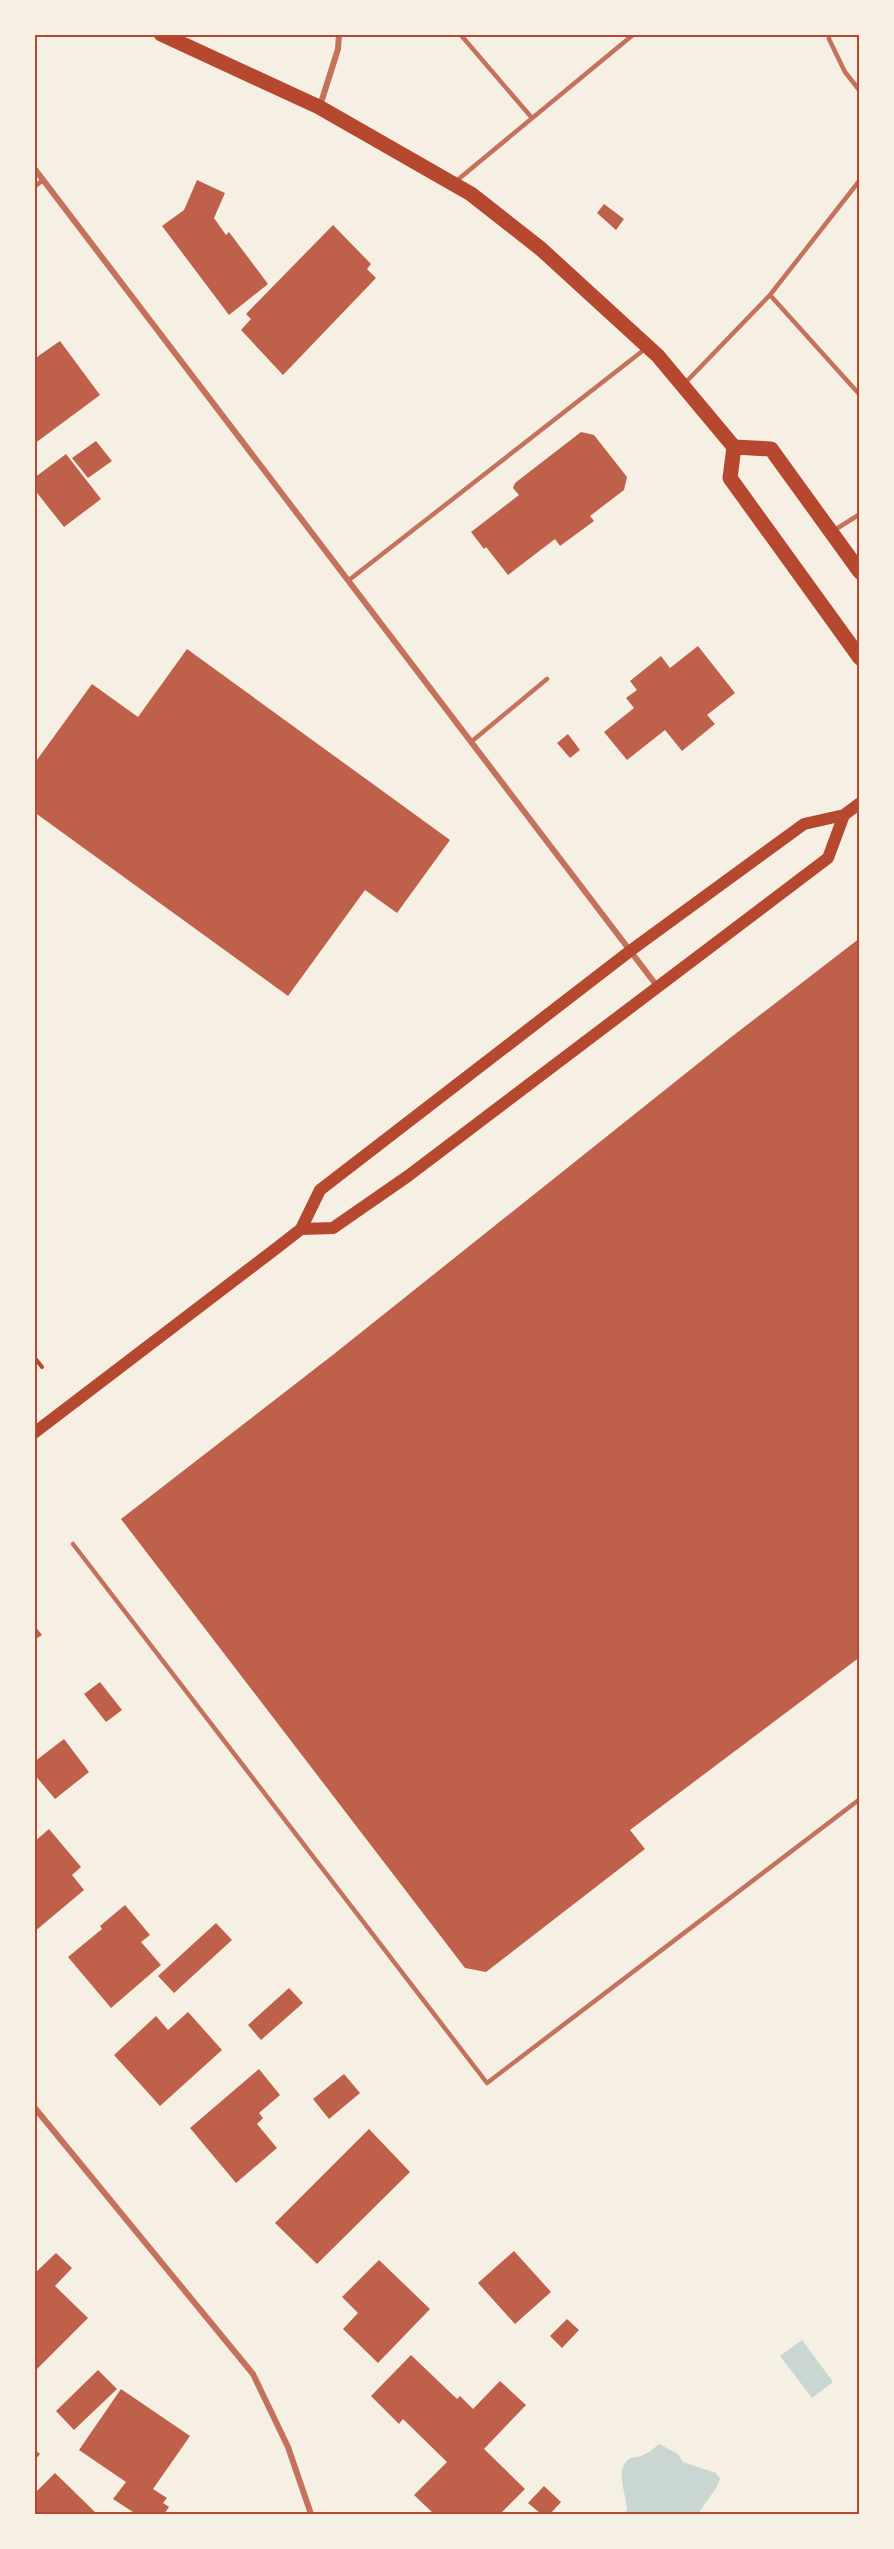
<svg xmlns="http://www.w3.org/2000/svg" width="894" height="2549" font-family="Raleway,sans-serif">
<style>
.water{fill:#c9d6d2}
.building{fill:#bf614a}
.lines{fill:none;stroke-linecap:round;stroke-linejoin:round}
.path{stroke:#b5482f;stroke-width:4}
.service{stroke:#c5725c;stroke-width:4.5}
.minor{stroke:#c5725c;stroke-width:6}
.secondary{stroke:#b5482f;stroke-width:12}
.primary{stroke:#b5482f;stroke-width:15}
.neatline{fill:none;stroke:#b5482f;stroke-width:2}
</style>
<rect width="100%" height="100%" fill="#f6efe4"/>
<!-- water -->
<path class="water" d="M802,2340L833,2382L812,2398L780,2356Z
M659,2444L678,2454L683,2462L716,2473L720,2479L716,2488L698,2514H623L627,2510C627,2496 614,2470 629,2459C632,2457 639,2457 643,2455C649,2453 654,2448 659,2444Z"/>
<!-- building -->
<path class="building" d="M197,180L225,193L214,218L226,235L229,232L268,284L229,315L162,226L184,210Z
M604,204L624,219L616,230L597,213Z
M333,225L371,264L367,269L376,278L283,375L241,330L251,319L246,314Z
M60,341L100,395L34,444V359Z
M581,432L594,435L627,477L624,490L590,516L594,521L560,546L555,539L508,575L486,547L484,549L471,532L519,495L513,488L515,483Z
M96,441L112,461L88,478L72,458Z
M66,454L101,499L64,527L34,489V478Z
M698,646L735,693L707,715L715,724L682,751L665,730L627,760L604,732L634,708L626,698L637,690L630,681L661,656L670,668Z
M187,649L450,840L397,913L365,890L288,996L34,812V764L92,684L138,717Z
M568,734L580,750L570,758L557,743Z
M860,938V1657L630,1830L645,1849L486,1972L465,1968L121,1519L334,1354L730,1038Z
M34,1625L42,1635L34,1640Z
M100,1682L122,1710L106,1722L84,1694Z
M64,1739L89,1772L55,1799L34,1774V1762Z
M49,1829L81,1867L72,1875L84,1890L34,1932V1842Z
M125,1905L150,1935L141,1942L161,1965L111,2008L68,1957L102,1929L100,1926Z
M216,1923L232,1940L174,1993L158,1976Z
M289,1988L303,2003L261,2040L248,2025Z
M188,2012L222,2050L160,2106L114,2055L156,2016L168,2030Z
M259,2069L280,2095L259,2113L263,2118L257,2124L277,2148L236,2183L190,2128Z
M344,2074L360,2093L329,2119L313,2099Z
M369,2129L410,2172L317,2264L275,2223Z
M514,2251L551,2292L515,2324L478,2283Z
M56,2253L72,2268L55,2286L88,2318L37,2369L34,2366V2274Z
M379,2260L430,2309L378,2363L343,2329L358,2313L342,2297Z
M567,2319L579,2330L562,2348L550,2336Z
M411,2355L457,2399L460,2396L473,2409L500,2381L526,2405L484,2449L525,2489L500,2514H434L414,2495L447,2462L403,2419L399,2424L371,2396Z
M98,2370L117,2389L74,2430L56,2411Z
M121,2389L190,2436L153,2489L167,2498L163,2503L169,2507L164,2514H136L113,2499L126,2482L79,2450Z
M34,2449L40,2454L34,2461Z
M55,2473L97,2514H34V2494Z
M544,2486L561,2502L550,2514H541L528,2503Z"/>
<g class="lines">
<!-- path -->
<path class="path" d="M34,1357L42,1367"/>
<!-- service -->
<path class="service" d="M460,34L532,118
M829,34V39L845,72L860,91
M455,182L634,34
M34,187L43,180
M770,295L860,395
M685,383L770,295L860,180
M833,531L860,514
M349,580L645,349
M471,742L547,679
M73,1544L487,2083L860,1799"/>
<!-- minor -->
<path class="minor" d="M320,106L338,49L339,34
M34,168L657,986
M34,2107L253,2374L288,2447L311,2514"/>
<!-- secondary -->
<path class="secondary" d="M301,1229L333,1228L408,1176L828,858L844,815
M34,1433L278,1247L301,1229L320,1190L630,951L804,824L844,815L860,803"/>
<!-- primary -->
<path class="primary" d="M161,34L319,107L471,194L541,249L658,356L734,447L730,478L860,658
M734,447L771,449L860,572"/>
</g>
<!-- border -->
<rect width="894" height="2549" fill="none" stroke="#f6efe4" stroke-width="72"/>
<rect x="36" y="36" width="822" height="2477" class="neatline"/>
</svg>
